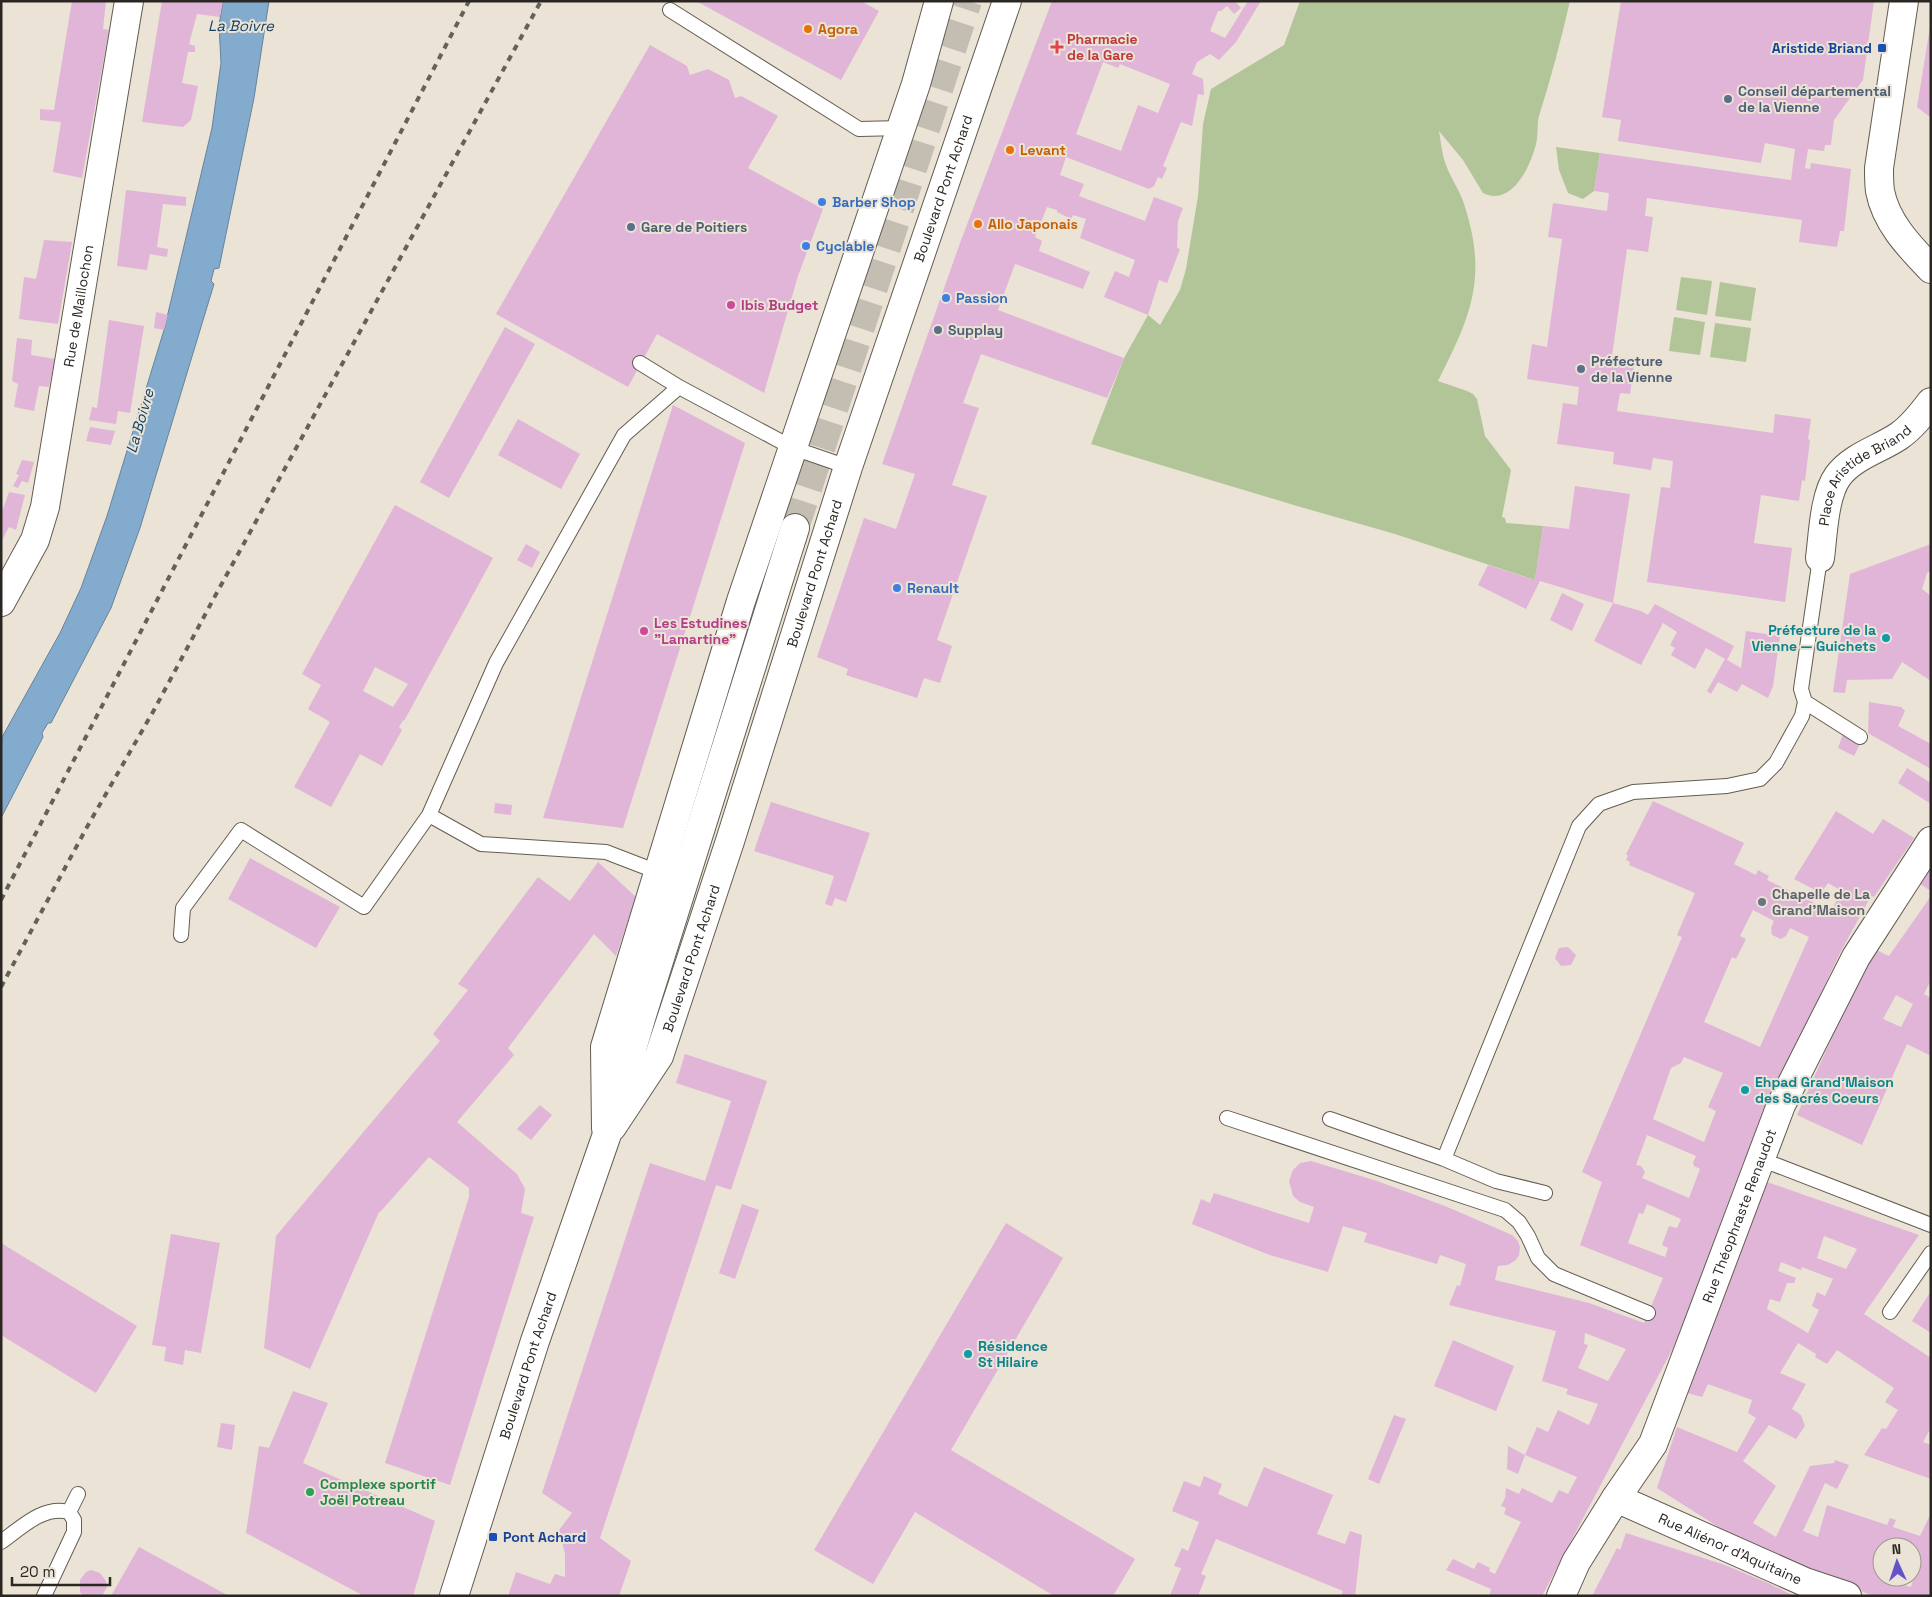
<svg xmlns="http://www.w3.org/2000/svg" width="1932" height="1597" font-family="'Space Grotesk',sans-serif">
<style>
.green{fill:#b2c599}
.water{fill:#83abce;stroke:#68839a}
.building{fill:#e0b5d8;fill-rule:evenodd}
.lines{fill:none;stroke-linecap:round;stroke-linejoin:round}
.secondary-tunnel{stroke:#c4bdb1;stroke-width:28;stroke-dasharray:28 14;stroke-linecap:butt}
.service-casing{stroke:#635c51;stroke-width:16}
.minor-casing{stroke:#635c51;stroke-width:30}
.tertiary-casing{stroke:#635c51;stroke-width:30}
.secondary-casing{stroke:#635c51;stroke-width:30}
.service{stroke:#fff;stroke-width:14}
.minor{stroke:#fff;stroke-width:28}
.tertiary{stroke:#fff;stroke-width:28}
.secondary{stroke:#fff;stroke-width:28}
.rail{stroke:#656059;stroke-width:4;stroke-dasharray:6 6;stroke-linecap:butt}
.food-dot{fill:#e8710a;stroke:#ebe3d5;stroke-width:2}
.health-dot{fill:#e0444e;stroke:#ebe3d5;stroke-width:2}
.transit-dot{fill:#1a4fb4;stroke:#ebe3d5;stroke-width:2}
.service-dot{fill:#5c6f8a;stroke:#ebe3d5;stroke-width:2}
.shop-dot{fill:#3f7fe0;stroke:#ebe3d5;stroke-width:2}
.hotel-dot{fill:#d1479c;stroke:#ebe3d5;stroke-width:2}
.culture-dot{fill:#0f9aa8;stroke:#ebe3d5;stroke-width:2}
.worship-dot{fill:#6b7280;stroke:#ebe3d5;stroke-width:2}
.leisure-dot{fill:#2e9e5b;stroke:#ebe3d5;stroke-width:2}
.labels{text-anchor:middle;stroke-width:4;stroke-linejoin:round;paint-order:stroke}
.food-label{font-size:14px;font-weight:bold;fill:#c56008;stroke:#ebe3d5;text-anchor:start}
.health-label{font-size:14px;font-weight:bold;fill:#be3a42;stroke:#ebe3d5;text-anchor:start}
.transit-label{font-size:14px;font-weight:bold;fill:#164399;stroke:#ebe3d5;text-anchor:end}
.service-label{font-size:14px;font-weight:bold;fill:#4e5e75;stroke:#ebe3d5;text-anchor:start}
.street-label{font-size:14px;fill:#2a2722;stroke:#ebe3d5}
.shop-label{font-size:14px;font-weight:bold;fill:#366cbe;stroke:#ebe3d5;text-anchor:start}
.hotel-label{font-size:14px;font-weight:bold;fill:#b23c85;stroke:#ebe3d5;text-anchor:start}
.culture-label{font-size:14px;font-weight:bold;fill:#0d838f;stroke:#ebe3d5;text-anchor:start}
.worship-label{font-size:14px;font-weight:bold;fill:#5b616d;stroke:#ebe3d5;text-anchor:start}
.leisure-label{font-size:14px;font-weight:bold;fill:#27864d;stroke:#ebe3d5;text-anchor:start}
.water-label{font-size:15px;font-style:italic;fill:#124164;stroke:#ebe3d5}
</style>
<rect width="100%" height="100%" fill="#ebe3d5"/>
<!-- green -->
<path class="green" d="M1300,1H1570C1561,40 1551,78 1539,116C1537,123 1538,131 1537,139C1533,162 1513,208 1483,193L1463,160L1439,131C1441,142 1442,155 1446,165C1451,179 1461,192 1465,207C1488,279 1470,318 1438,381L1467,391L1473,394L1477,399L1485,436L1511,470L1502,517L1505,518L1506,523L1543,526L1535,580L1395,534L1297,506L1091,444L1124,358L1148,315L1160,325L1180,290L1186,269L1198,196L1203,124L1211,89L1284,45Z
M1556,147L1600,153L1594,191L1583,199L1568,193L1559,170Z
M1681,277L1712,281L1707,315L1676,310Z
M1720,282L1756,288L1751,321L1715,316Z
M1674,317L1705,322L1700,355L1669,351Z
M1715,323L1751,328L1746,362L1710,357Z"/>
<!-- water -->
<path class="water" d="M223,1H269L254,98L219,268L214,269L211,281L214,284L140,528L111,608L51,723H48L42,733L43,737L1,818V739L60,633L81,588L107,516L164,330L212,128L221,63L219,25Z"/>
<!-- building -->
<path class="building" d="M72,1H106L103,29L109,30L82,178L53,172L61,122L40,120V109L54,110Z
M162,1H223L220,17L197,14L189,44L195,46V52H188L182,83L198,86L191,120L183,127L142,122Z
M696,1H861L879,11L841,80Z
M1052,1H1235L1241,8L1234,14L1227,6L1221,11H1218L1210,31L1225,38L1248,1H1261L1236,42L1219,60L1210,54L1197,62L1192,74L1203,79L1204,95L1198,94L1192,126L1181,122L1163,166L1167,168L1162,179L1158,177L1154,186L1149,189L1066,157L1060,175L1084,184L1079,196L1145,221L1154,197L1183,208L1178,221L1177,248L1180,249L1167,283L1159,280L1148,315L1104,297L1115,271L1129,277L1135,260L1080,238L1086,219L1073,215L1071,219L1057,212V210L1047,207L1035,237L1042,241L1039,251L1090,272L1083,289L1015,264L998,310L1124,358L1107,398L981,354L963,403L979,408L952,485L987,496L937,640L952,646L940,683L924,678L917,698L846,675L848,669L817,657L864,518L896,529L915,474L882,464L960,243ZM1103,62L1118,68L1120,64L1170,84L1158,113L1138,105L1121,151L1076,134Z
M1621,1H1874L1863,80L1834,120L1831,145H1825L1824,151L1808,149L1805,168L1810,169L1811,163L1851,169L1844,231H1840L1837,247L1799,242L1802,220L1647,198L1645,216L1653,217L1648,252L1627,249L1612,356L1635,359L1630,394L1620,393L1617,411L1773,433L1775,414L1811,419L1808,439L1810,440L1805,481L1802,480L1799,501L1761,495L1754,543L1792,548L1785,602L1647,582L1661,487L1670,488L1673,461L1653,458L1651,470L1613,464L1614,452L1557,444L1563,403L1577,405L1579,387L1527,379L1532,344L1547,347L1562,239L1548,237L1553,203L1607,211L1609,193L1594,191L1600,153L1791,180L1795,149L1765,143L1761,163L1618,141L1621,120L1602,117Z
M1930,27H1931V118L1917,107Z
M650,45L687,66L690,75L708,69L729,80L735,98L741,96L778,116L748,168L823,209L798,276L764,393L657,334L628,387L496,314Z
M126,190L186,197V206L163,204L157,247L168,249L167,257L150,254L147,270L117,266Z
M44,240L72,242L58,324L19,319L24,277L36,279Z
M156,312L168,315L164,330L154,328Z
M109,320L144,326L130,413L118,411L116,424L89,420L92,407L97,408Z
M505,327L535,344L449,498L420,482Z
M17,338L32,340L31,355L55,359L49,387L39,386L34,411L14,407L18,384L12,381Z
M673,405L745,443L623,828L543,818Z
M518,419L580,454L561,489L498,455Z
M90,427L115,431L111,445L86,441Z
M22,460L34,462L28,483L22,481L18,488L13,486L19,475L16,474Z
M1575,486L1630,494L1613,603L1540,581L1526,609L1478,585L1488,565L1535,580L1543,526L1569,529Z
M9,492L25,495L16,530L9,527L1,542V508L3,509Z
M395,505L493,558L404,721L403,720L399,727L402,730L382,766L360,754L331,807L294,787L330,722L308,709L321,685L302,674ZM375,667L408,684L393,707L363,691Z
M526,544L540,552L532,568L517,560Z
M1931,544V571L1927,573L1922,589L1931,596V681L1902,662L1892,679L1847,680L1845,693L1833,692L1850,574Z
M1562,593L1584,604L1572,631L1550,620Z
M1613,603L1641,611L1648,615L1655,604L1734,646L1727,660L1741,668L1746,631L1780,636L1773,686L1768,698L1742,684L1737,692L1718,682L1711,694L1707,691L1725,659L1706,648L1695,669L1671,655L1675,648L1670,645L1677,632L1663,623L1641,665L1594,641Z
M1869,702L1901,707L1905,711L1898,726L1931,744V769L1868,733Z
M1843,734L1861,742L1854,756L1838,748Z
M1907,768L1931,783V804L1898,783Z
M1653,801L1744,843L1734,864L1756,875L1758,870L1769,876L1767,880L1831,911L1842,891L1828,883L1821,893L1794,879L1836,811L1873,834L1883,819L1914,838L1874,897L1871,896L1841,951L1757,1126L1760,1128L1747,1159L1745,1158L1713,1243L1715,1245L1673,1348L1542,1596H1489L1491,1589L1446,1570L1453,1559L1474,1569L1478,1562L1490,1568L1489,1571L1495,1574L1521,1522L1504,1514L1506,1508L1501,1506L1505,1498L1506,1488L1519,1494L1522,1488L1552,1503L1559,1490L1568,1494L1577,1477L1525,1455L1537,1427L1548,1432L1558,1410L1589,1425L1598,1404L1566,1394L1568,1389L1542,1381L1556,1331L1449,1305L1457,1285L1460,1286L1466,1264L1440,1255L1437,1264L1364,1242L1367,1233L1343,1226L1328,1272L1267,1254L1192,1224L1201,1199L1210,1203L1214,1193L1309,1223L1314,1207L1300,1202L1293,1196L1289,1181L1293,1170L1300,1163L1311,1161L1377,1181L1445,1206L1512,1235L1518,1241L1520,1247L1519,1255L1516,1260L1508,1265L1498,1266L1495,1280L1589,1303L1644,1323L1663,1278L1580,1245L1602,1182L1582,1172L1682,937L1677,935L1695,893L1629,865L1630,862L1626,860L1628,856L1626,854ZM1753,910L1774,921L1771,928L1772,935L1781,939L1786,936L1790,928L1809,937L1760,1047L1704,1022L1732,957L1736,959L1746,939L1740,936ZM1684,1057L1723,1073L1708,1107L1716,1111L1704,1142L1653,1119L1671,1068L1681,1063ZM1647,1135L1696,1156L1693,1163L1694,1166L1700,1169L1689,1198L1642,1178L1645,1172L1641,1166L1636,1165ZM1647,1204L1681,1219L1677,1228L1669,1226L1662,1245L1668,1248L1665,1257L1628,1243L1639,1213L1643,1214ZM1585,1333L1626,1349L1608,1381L1578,1368L1588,1345L1584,1344Z
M771,802L870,833L846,902L835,898L832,906L825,904L834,876L754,851Z
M495,803L512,805L511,815L494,813Z
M250,858L340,907L316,948L228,899Z
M1931,859V891L1917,882Z
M598,862L636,897L616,956L594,934L508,1048L514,1055L457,1122L517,1174L525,1189L521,1213L534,1217L450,1485L385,1463L469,1197V1188L429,1157L381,1211L379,1212L310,1369L264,1348L276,1236L440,1041L433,1034L468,990L458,984L538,877L570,901Z
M1931,896V980L1924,994L1931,998V1056L1907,1044L1862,1145L1797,1115L1843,1013L1841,1011L1858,977L1876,950L1889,956ZM1896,995L1913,1004L1901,1027L1883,1019Z
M1568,947L1576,955L1571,965L1561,966L1555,958L1559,948Z
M685,1054L767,1081L731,1190L716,1185L600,1538L631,1561L619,1596H508L516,1572L550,1584L555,1574L565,1577V1554L559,1530L572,1513L542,1493L650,1163L705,1181L731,1101L676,1083Z
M540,1105L552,1115L531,1140L517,1129Z
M1767,1182L1919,1235L1864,1314L1931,1358V1428L1923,1442L1931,1445V1479L1864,1455L1882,1428L1886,1429L1898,1410L1885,1402L1894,1388L1837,1350L1827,1364L1815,1357L1816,1354L1798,1343L1780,1373L1806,1384L1792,1409L1801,1415L1805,1426L1796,1439L1769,1425L1743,1461L1776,1486L1753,1523L1776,1537L1810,1466L1834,1463L1835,1460L1849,1465L1837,1489L1825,1483L1803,1531L1818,1537L1827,1505L1887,1525L1890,1518L1896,1520L1893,1527L1920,1536L1931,1513V1596H1874L1852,1588L1742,1542L1657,1488L1677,1427L1737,1452L1756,1418L1748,1413L1752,1400L1708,1384L1702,1397L1687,1393L1710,1315ZM1824,1236L1857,1249L1846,1269L1817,1258ZM1781,1262L1801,1270L1802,1267L1833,1279L1825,1296L1817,1292L1812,1306L1819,1310L1808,1333L1767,1309L1770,1299L1780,1302L1787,1283H1794L1796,1278L1778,1271ZM1882,1547H1912V1560L1914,1555L1919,1557L1911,1587L1904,1585L1907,1577H1882Z
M742,1204L759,1210L735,1279L719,1273Z
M1006,1223L1063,1258L951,1450L1135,1559L1113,1596H1054L915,1512L873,1584L814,1550Z
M171,1234L220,1243L201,1353L185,1350L183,1365L164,1361L166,1347L152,1345Z
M1,1243L137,1326L96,1393L1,1335Z
M1931,1291V1333L1912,1321Z
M1453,1340L1514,1366L1496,1411L1434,1386Z
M293,1391L328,1403L303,1463L435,1521L413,1596H364L246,1533L259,1446L269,1448Z
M1394,1415L1406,1419L1379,1484L1368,1479Z
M221,1423L235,1425L232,1450L217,1447Z
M1508,1446L1525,1455L1518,1474L1507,1469Z
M1264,1467L1333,1495L1317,1534L1345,1544L1350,1531L1362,1535L1355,1596H1341L1343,1591L1216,1539L1201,1574L1206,1576L1198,1596H1170L1181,1568L1174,1566L1182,1548L1188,1551L1199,1522L1172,1511L1184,1481L1200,1487L1204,1476L1222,1484L1218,1494L1247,1507Z
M1626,1533L1725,1565L1770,1584L1794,1596H1592L1617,1548L1620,1550Z
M139,1547L229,1596H111Z
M91,1570L100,1573L106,1581L107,1587L102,1596H83L80,1592V1580L86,1572Z"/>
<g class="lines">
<!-- secondary-tunnel -->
<path class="secondary-tunnel" d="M795,528L968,1"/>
<defs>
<path id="service" d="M670,10L859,129L902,128
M640,363L679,387L793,448L848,467
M1820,558L1801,689L1805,702L1860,737
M429,815L481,844L606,852L658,872
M181,935L183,908L241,830L364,907L429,815L496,663L624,435L679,387
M1227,1118L1505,1210L1519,1222L1528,1236L1538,1258L1554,1274L1648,1313
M1330,1119L1444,1159
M1760,1161L1776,1165L1931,1225
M1545,1193L1496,1181L1444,1159L1579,826L1599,804L1633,792L1727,786L1760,779L1776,763L1802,716L1805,702
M1890,1312L1931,1253
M69,1512L78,1494
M1,1542C21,1528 43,1505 69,1512L74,1520V1532L44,1596"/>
<g id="minor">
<path id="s1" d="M1820,558C1823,535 1824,495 1838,476C1853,456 1880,449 1899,436C1912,427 1922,414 1931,402"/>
<path id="s2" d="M1616,1498L1805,1582L1847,1596"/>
</g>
<g id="tertiary">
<path d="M1904,1L1879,168C1879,175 1879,184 1880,191C1886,223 1910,247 1931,269"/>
<path id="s3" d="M1,602L35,540L45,507L129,1"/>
<path id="s4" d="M612,1127L659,1056L730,841L848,467L1007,1"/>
<path d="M606,1128L605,1047L741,601L916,84L939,1"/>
<path id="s5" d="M1561,1596L1576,1562L1616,1498L1653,1444L1781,1105L1856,957L1931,841"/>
</g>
<g id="secondary">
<path id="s6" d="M454,1596L535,1341L606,1137L642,1015L795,528"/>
</g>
</defs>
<!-- service casing -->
<use href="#service" class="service-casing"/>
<!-- minor casing -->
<use href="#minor" class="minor-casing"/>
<!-- tertiary casing -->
<use href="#tertiary" class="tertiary-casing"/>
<!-- secondary casing -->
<use href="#secondary" class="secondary-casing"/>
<!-- service -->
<use href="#service" class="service"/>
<!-- minor -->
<use href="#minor" class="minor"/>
<!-- tertiary -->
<use href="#tertiary" class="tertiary"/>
<!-- secondary -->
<use href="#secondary" class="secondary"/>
<!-- rail -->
<path class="rail" d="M1,900L469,1
M1,987L87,827L154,710L214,598L541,1"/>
</g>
<!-- markers -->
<g class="food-dot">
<circle cx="808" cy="29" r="5"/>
<circle cx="1010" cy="150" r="5"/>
<circle cx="978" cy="224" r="5"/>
</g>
<path class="health-dot" d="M1054.5 39.5h5v5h5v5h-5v5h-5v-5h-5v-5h5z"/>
<g class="transit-dot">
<rect x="1877" y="43" width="10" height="10" rx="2.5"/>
<rect x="488" y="1532" width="10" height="10" rx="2.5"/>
</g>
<g class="service-dot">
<circle cx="1728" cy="99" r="5"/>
<circle cx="631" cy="227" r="5"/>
<circle cx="938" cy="330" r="5"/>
<circle cx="1581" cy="369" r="5"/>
</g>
<g class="shop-dot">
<circle cx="822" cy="202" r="5"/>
<circle cx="806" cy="246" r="5"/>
<circle cx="946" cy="298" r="5"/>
<circle cx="897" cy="588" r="5"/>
</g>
<g class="hotel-dot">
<circle cx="731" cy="305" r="5"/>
<circle cx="644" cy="631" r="5"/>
</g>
<g class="culture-dot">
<circle cx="1886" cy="638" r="5"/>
<circle cx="1745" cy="1090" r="5"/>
<circle cx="968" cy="1354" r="5"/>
</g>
<circle class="worship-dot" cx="1762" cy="902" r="5"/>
<circle class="leisure-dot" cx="310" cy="1492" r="5"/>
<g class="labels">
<!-- food labels -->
<g class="food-label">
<text x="818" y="34">Agora</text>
<text x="1020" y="155">Levant</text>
<text x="988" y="229">Allo Japonais</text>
</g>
<!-- health labels -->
<g class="health-label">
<text x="1067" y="44">Pharmacie<tspan x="1067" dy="16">de la Gare</tspan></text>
</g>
<!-- transit labels -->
<g class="transit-label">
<text x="1872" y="53">Aristide Briand</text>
<text x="503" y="1542" text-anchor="start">Pont Achard</text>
</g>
<!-- service labels -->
<g class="service-label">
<text x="1738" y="96">Conseil départemental<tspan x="1738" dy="16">de la Vienne</tspan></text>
<text x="641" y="232">Gare de Poitiers</text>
<text x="948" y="335">Supplay</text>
<text x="1591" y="366">Préfecture<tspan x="1591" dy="16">de la Vienne</tspan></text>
</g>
<!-- street labels -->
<g class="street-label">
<text dy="5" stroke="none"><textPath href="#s4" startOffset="998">Boulevard Pont Achard</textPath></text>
<text dy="5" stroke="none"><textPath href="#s3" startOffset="309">Rue de Maillochon</textPath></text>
<text dy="5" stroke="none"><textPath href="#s1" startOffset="102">Place Aristide Briand</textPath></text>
<text dy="5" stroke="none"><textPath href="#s4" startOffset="592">Boulevard Pont Achard</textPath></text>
<text dy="5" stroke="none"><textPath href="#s4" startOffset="188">Boulevard Pont Achard</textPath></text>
<text dy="5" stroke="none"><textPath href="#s5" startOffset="422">Rue Théophraste Renaudot</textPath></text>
<text dy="5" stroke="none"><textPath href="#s6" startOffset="242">Boulevard Pont Achard</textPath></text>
<text dy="5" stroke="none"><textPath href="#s2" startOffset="125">Rue Aliénor d'Aquitaine</textPath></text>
</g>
<!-- shop labels -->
<g class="shop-label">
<text x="832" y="207">Barber Shop</text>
<text x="816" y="251">Cyclable</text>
<text x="956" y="303">Passion</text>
<text x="907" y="593">Renault</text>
</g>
<!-- hotel labels -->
<g class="hotel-label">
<text x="741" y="310">Ibis Budget</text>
<text x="654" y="628">Les Estudines<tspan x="654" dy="16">"Lamartine"</tspan></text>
</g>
<!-- culture labels -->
<g class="culture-label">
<text x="1876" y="635" text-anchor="end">Préfecture de la<tspan x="1876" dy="16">Vienne — Guichets</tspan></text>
<text x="1755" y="1087">Ehpad Grand'Maison<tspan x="1755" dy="16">des Sacrés Coeurs</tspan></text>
<text x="978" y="1351">Résidence<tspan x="978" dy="16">St Hilaire</tspan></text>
</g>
<!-- worship labels -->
<g class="worship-label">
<text x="1772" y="899">Chapelle de La<tspan x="1772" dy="16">Grand'Maison</tspan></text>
</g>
<!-- leisure labels -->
<g class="leisure-label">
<text x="320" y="1489">Complexe sportif<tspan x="320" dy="16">Joël Potreau</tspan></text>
</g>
<!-- water labels -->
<g class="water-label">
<text x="241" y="31">La Boivre</text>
<text transform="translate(140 421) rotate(-74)" y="5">La Boivre</text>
</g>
</g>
<!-- border -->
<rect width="1932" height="1597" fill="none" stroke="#2a2722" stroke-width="5"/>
<!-- north arrow -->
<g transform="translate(1897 1562) rotate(357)"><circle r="24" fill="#ebe3d5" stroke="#9e988d"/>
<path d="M0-4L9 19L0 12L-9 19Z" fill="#6553cc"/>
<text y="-8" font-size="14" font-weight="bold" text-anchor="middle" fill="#2a2722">N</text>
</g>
<!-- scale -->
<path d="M12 1577v8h98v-8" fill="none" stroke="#2a2722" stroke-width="2.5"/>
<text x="20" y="1577" font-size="15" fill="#2a2722" stroke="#ebe3d5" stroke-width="4" paint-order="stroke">20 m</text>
</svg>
